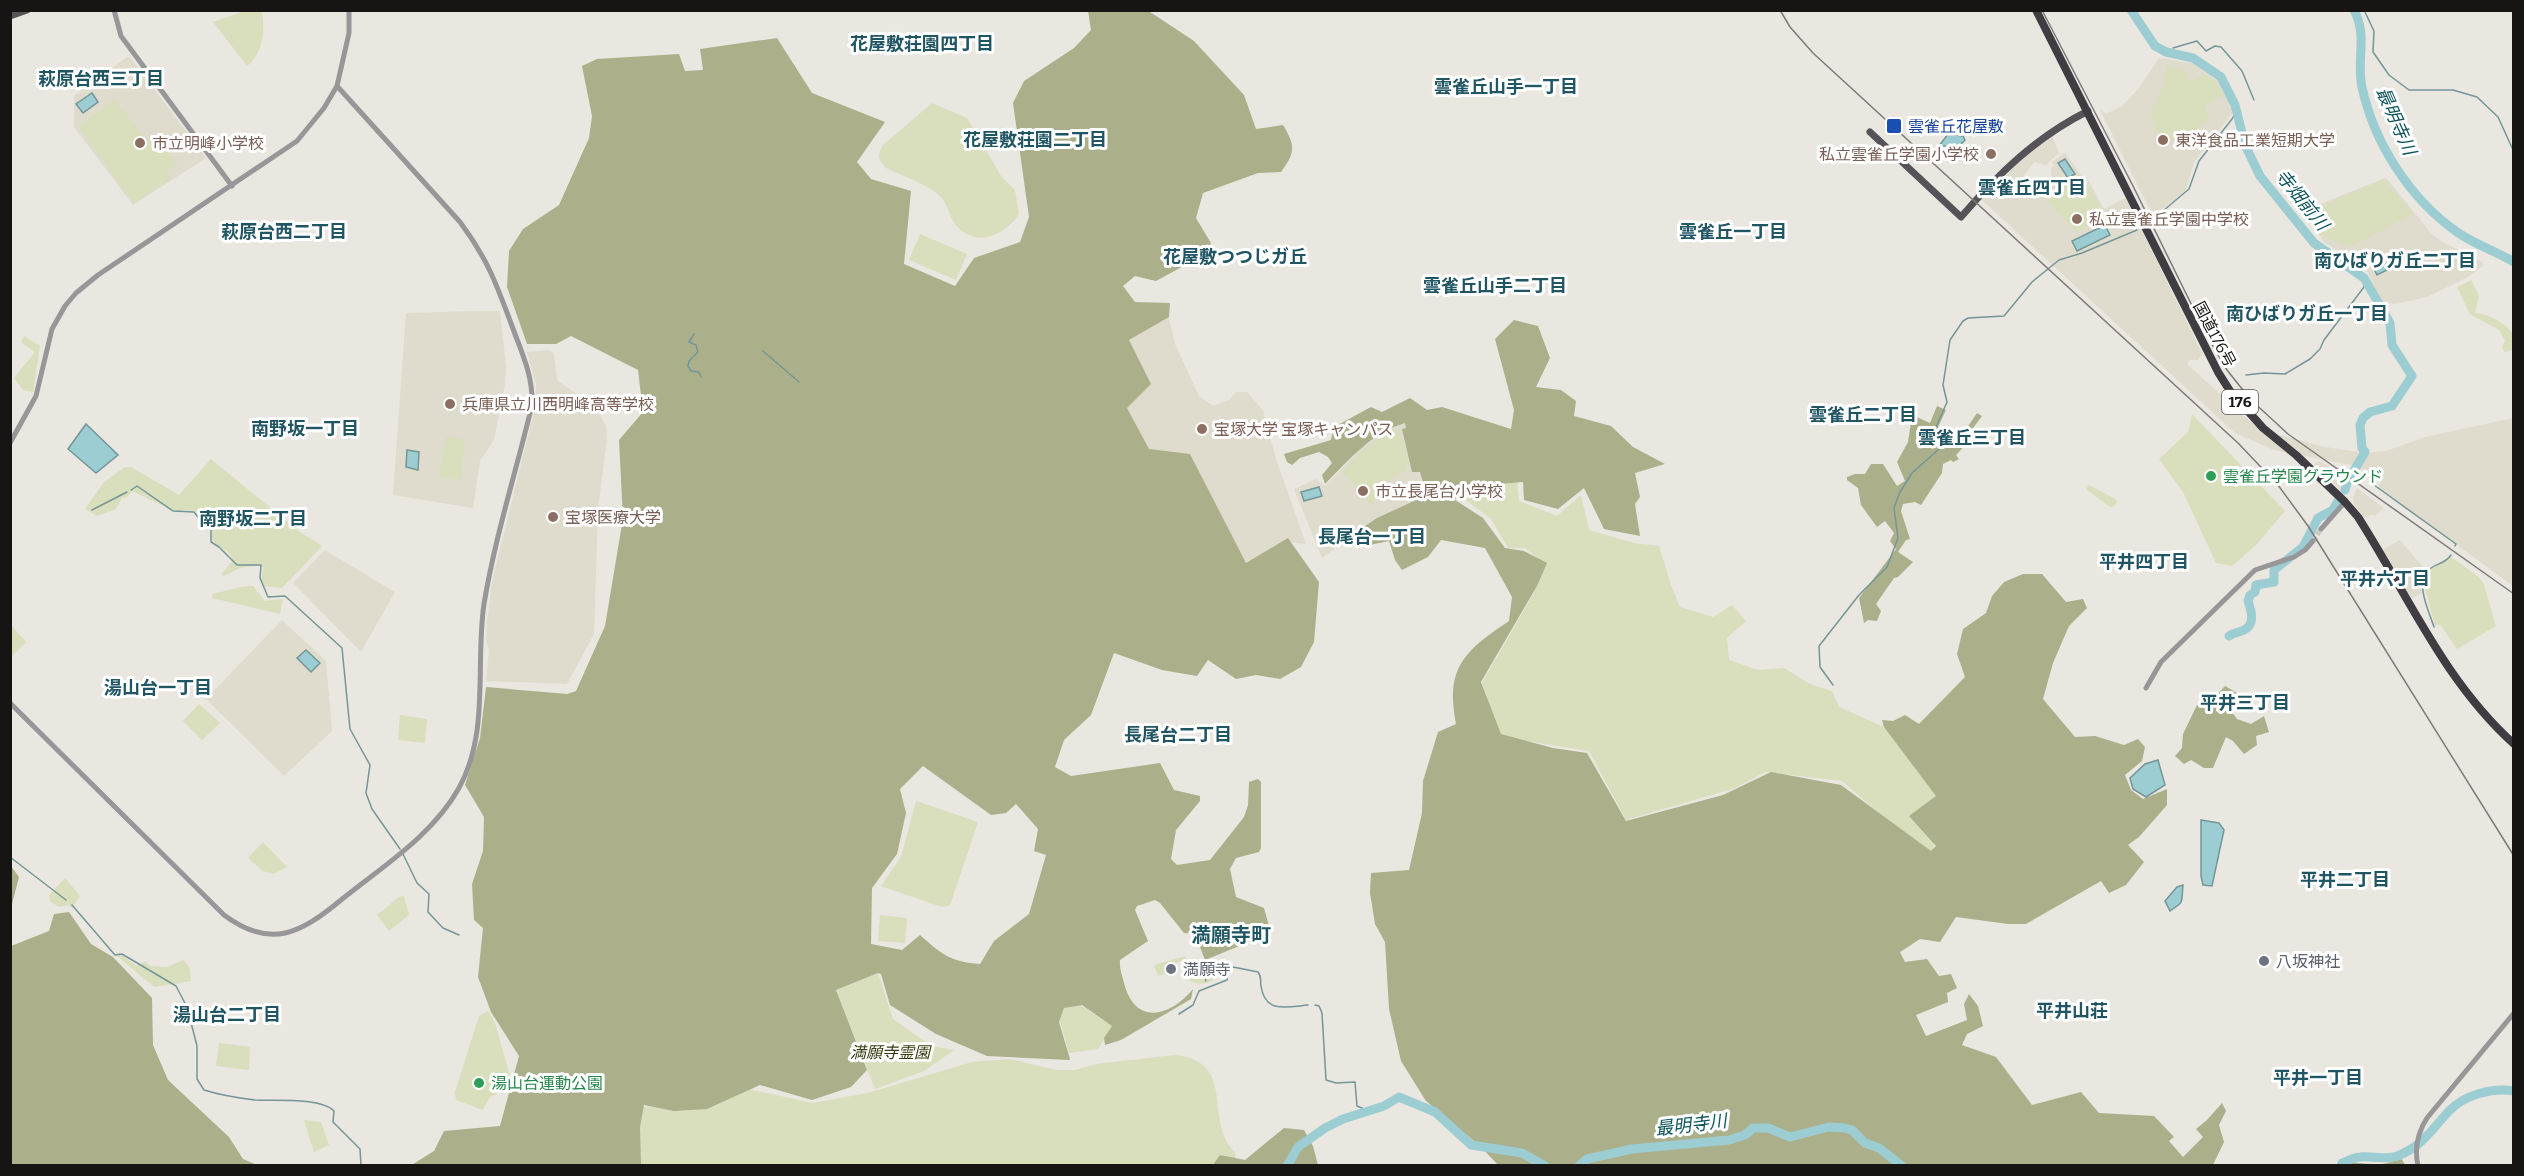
<svg xmlns="http://www.w3.org/2000/svg" width="2524" height="1176" font-family="Bitter,'Noto Sans JP',serif">
<style>
.built{fill:#dfdccd}
.green{fill:#d9debc}
.forest{fill:#abb08b;fill-rule:evenodd}
.water{fill:#9ccdd2;stroke:#749699;stroke-width:1.5}
.lines{fill:none;stroke-linecap:round;stroke-linejoin:round}
.stream{stroke:#749699;stroke-width:1.5}
.river{stroke:#9ccdd2;stroke-width:9}
.minor-tunnel{stroke:#c9c8c1;stroke-width:5;stroke-dasharray:5 2.5;stroke-linecap:butt}
.minor{stroke:#979698;stroke-width:5}
.major{stroke:#565358;stroke-width:7}
.highway{stroke:#3f3c42;stroke-width:8}
.rail{stroke:#7c7b77;stroke-width:1.5}
.transit-dot{fill:#1a4fb4;stroke:#fff;stroke-width:2}
.education-dot{fill:#8d6e63;stroke:#fff;stroke-width:2}
.leisure-dot{fill:#2e9e5b;stroke:#fff;stroke-width:2}
.worship-dot{fill:#6b7280;stroke:#fff;stroke-width:2}
.labels{text-anchor:middle;stroke-width:6;stroke-linejoin:round;paint-order:stroke}
.shield{fill:#fff;stroke:#5c5b5a;stroke-width:1.5}
.shield-label{font-size:15px;font-weight:bold;fill:#161513}
.transit-label{font-size:16px;fill:#164399;stroke:#fff;text-anchor:start}
.education-label{font-size:16px;fill:#785e54;stroke:#fff;text-anchor:start}
.street-label{font-size:16px;fill:#161513;stroke:#fff}
.leisure-label{font-size:16px;fill:#27864d;stroke:#fff;text-anchor:start}
.worship-label{font-size:16px;fill:#5b616d;stroke:#fff;text-anchor:start}
.park-label{font-size:16px;font-style:italic;fill:#383c0e;stroke:#fff}
.neighbourhood-label{font-size:18px;font-weight:bold;fill:#205663;stroke:#fff}
.water-label{font-size:18px;font-style:italic;fill:#0f565c;stroke:#fff}
.quarter-label{font-size:20px;font-weight:bold;fill:#205663;stroke:#fff}
</style>
<rect width="100%" height="100%" fill="#e9e7e0"/>
<!-- built -->
<path class="built" d="M127,57H130L206,158L133,205L74,127V96Z
M2159,58L2192,63L2219,82L2232,106V114L2194,162L2186,190L2158,212L2155,220L2100,110L2106,114L2122,106L2139,88Z
M2052,136L2059,153L2046,165L2034,162L2024,175L2043,190L2052,181L2051,168L2054,166L2052,162L2065,152L2083,178L2086,176L2104,209L2126,198L2202,353L2198,360H2190L2187,364L2255,426L2264,431L2325,447L2366,453L2386,451L2425,437L2513,418V586L2378,487L2382,479L2351,465L2274,450L2235,433L1982,200L2030,151Z
M2385,178L2388,180L2431,233L2441,241L2482,262L2483,266L2468,277L2427,297L2395,304L2381,302L2366,268L2324,242L2310,222L2317,217L2320,204Z
M474,311H500L506,366L505,384L494,440L480,461L473,508L393,495L406,313Z
M1168,314L1175,344L1199,396L1213,406L1229,400L1236,392H1247L1263,410L1276,459L1306,544L1292,542L1246,569L1147,449L1124,407L1127,337Z
M550,350L554,354L557,380L595,407L606,426L607,439L598,510L594,634L567,684L486,681L489,650L486,641L487,621L492,582L536,403V384L527,352Z
M1405,423L1432,494L1374,521L1322,558L1294,489L1316,479L1325,486L1361,448L1389,428Z
M2320,461L2346,479L2341,490L2314,464Z
M2357,488L2384,508L2375,516L2371,515L2364,518L2354,504L2353,498Z
M2400,540L2426,571L2421,583L2422,593L2411,599L2382,550Z
M325,550L395,592L361,652L293,583Z
M282,620L326,661L332,731L284,776L206,699Z"/>
<!-- green -->
<path class="green" d="M247,10L262,11C265,29 263,54 247,66L213,22Z
M2166,66L2185,70L2191,81L2204,74L2217,83L2223,95L2205,105L2209,118L2196,130L2161,146L2151,111L2165,83Z
M115,99L147,142L156,136L176,164L166,171L171,179L133,203L79,127Z
M932,103L967,118L1001,176L1015,190L1019,214C1004,236 975,249 955,224C949,216 947,202 940,196C929,185 901,175 886,168C878,160 877,155 883,145Z
M2075,179L2080,183L2087,184L2101,208L2096,212L2097,222L2077,232L2049,203L2051,195Z
M2384,180L2413,214L2349,248L2321,234L2315,225L2321,216L2322,207L2339,198Z
M920,234L967,254L956,280L909,260Z
M2471,280L2479,296L2475,313C2484,312 2509,324 2513,335C2514,339 2513,346 2513,350L2504,352L2502,347L2505,341L2499,330L2470,314L2457,287Z
M24,336L40,346L33,392L23,390L14,378L35,352L21,342Z
M2192,414L2285,511L2256,545L2232,566L2216,563L2183,492L2159,459L2188,432Z
M1399,429L1409,463L1405,472L1372,487L1376,497L1371,505L1343,472C1360,453 1374,437 1399,429Z
M446,436L465,440L461,480L439,477Z
M211,459L300,532L322,546L282,588L264,586L261,580L263,568L261,565L240,568L224,576L221,575L233,560L229,553L211,541V525L202,521L195,511L186,510L176,512L132,491L128,497L122,498L116,509L97,516L85,509L104,482L125,467H131L179,495Z
M1517,480L1519,501L1557,516L1581,495L1589,530L1634,543L1659,546L1671,585L1680,607L1713,617L1732,605L1746,621L1727,638L1729,660L1758,670L1784,668L1810,684L1832,691L1839,707L1884,727L1944,799L1931,858L1842,781L1765,772L1735,788L1626,820L1589,751L1501,737L1482,683L1534,593L1541,561L1525,548H1508L1491,519L1455,492Z
M2089,485L2117,500L2115,506L2110,507L2086,489Z
M2451,557L2479,577L2484,585L2496,626L2457,649L2440,624L2435,626L2423,582L2427,572Z
M253,586L265,601L283,599L280,614L212,598L213,594L241,587Z
M11,625L26,642L11,657H10Z
M199,704L220,723L202,740L183,721Z
M400,715L427,719L425,743L398,740Z
M916,801L978,822L950,905L942,907L881,886L901,857Z
M263,842L287,867L273,874L263,871L248,858Z
M65,878L80,896L72,908L69,905L59,907L50,901L49,895Z
M404,896L409,915L389,931L377,915L399,897Z
M880,915L907,918L905,943L878,941Z
M118,952L137,966L145,961L150,966L167,967L183,960L190,968L191,981L154,987L117,956Z
M1185,956L1186,960L1175,963L1177,970L1158,976L1154,965Z
M1216,961L1221,965V975C1212,982 1198,988 1188,979V970Z
M878,973L893,1019L931,1046L954,1050L924,1071L875,1089L836,990Z
M1079,1004L1112,1026L1111,1028L1098,1049L1069,1053L1059,1018L1064,1008Z
M488,1011L495,1023L510,1076L497,1094L490,1097L483,1110L456,1100L455,1092L479,1016Z
M219,1043L250,1047L249,1070L216,1066Z
M1174,1055C1239,1061 1202,1121 1235,1152L1236,1159L1220,1166H636L640,1107L717,1105L748,1089L813,1103L868,1093L972,1062L1009,1059L1057,1070H1075L1096,1064Z
M304,1120L321,1122L329,1145L314,1152Z"/>
<!-- forest -->
<path class="forest" d="M1147,10L1194,41L1244,95L1256,129L1283,125C1295,145 1296,152 1281,172L1258,173L1203,193L1196,218L1211,243L1205,260L1189,263L1156,281L1135,276L1123,286L1135,302L1170,303L1169,317L1129,340L1151,384L1127,408L1149,449L1190,454L1246,563L1288,538L1319,582L1314,642L1301,667L1280,679L1256,675L1236,679L1208,660L1197,676L1162,670L1114,653L1091,715L1064,740L1055,767L1071,776L1160,763L1174,790L1200,796V801L1176,830L1171,859L1177,865L1210,860L1244,817L1248,805L1249,782L1258,779L1261,782V848L1259,852L1236,858L1230,869L1236,897L1264,908L1271,933L1205,960L1195,934L1184,933L1160,903L1155,900L1137,906L1135,910L1148,941L1120,960C1119,967 1122,975 1124,983C1135,1026 1170,1017 1193,989L1191,999L1121,1040L1105,1045L1104,1038L1112,1026L1082,1005L1064,1008L1059,1022L1070,1059L1069,1060L987,1056L936,1034L890,1005L881,974L878,973L836,990L867,1070L851,1087L812,1100L760,1085L707,1109L674,1111L644,1105L640,1127L641,1165L410,1166L434,1151L444,1131L500,1126L519,1056L491,1012L478,977L483,928L474,920L472,884L483,851L484,817L465,785L480,738L486,687L567,694L576,691L605,626L623,518L619,440L643,412L638,370L571,336L556,344H527L507,287L509,251L523,229L559,205L589,138L592,116L582,66L597,59L679,54L685,71L703,70L700,49L777,38L812,93L885,122L857,162L871,179L911,191L904,264L955,286L974,258L1020,242L1029,217L1013,103L1024,81L1074,48L1091,30L1088,11ZM923,766L991,815L1006,813L1016,804L1038,829L1034,851L1046,855L1029,914L994,941L980,964C951,962 941,954 920,935L902,950L871,944L872,888L897,854L906,813L900,789Z
M1514,320L1538,326L1550,358L1536,387L1561,390L1576,401L1574,416L1611,426L1633,447L1665,464L1635,473L1640,497L1635,504L1640,536L1604,529L1584,488L1558,509L1524,500L1523,482L1463,487L1455,500L1483,518L1505,548L1524,551L1547,563L1537,586L1481,682L1501,734L1553,748L1587,753L1626,821L1723,795L1771,772L1841,785L1931,851L1936,846L1909,816L1936,796L1884,727L1882,720L1893,721L1905,715L1919,724L1965,677L1957,654L1963,629L1986,613L1992,596L2004,582L2023,574H2042L2066,602L2083,599L2087,608L2069,626L2053,663L2043,699L2075,737L2095,736L2124,745L2138,739L2145,747L2142,761L2125,775L2131,790L2143,799L2167,789V805L2139,837L2128,845L2144,862L2126,885L2109,893L2101,881L2026,924H2008L1956,917L1940,942L1920,939L1900,952L1905,962L1927,959L1939,976L1951,974L1957,988L1947,993L1948,1002L1916,1015L1926,1036L1967,1020L1964,1004L1969,994L1978,1006L1983,1026L1967,1034L1962,1045L1996,1057L2032,1105L2081,1092L2099,1113L2154,1116L2174,1137L2169,1141L2183,1157L2203,1137L2196,1129L2207,1120L2222,1103L2226,1111L2219,1125L2224,1142L2213,1165H1498L1481,1147L1426,1101L1401,1061L1389,1009L1385,942L1375,924L1370,893L1371,873L1409,870L1422,813L1423,781L1438,732L1456,724C1445,668 1464,651 1509,621L1512,597L1485,548L1441,540L1428,557L1402,570L1395,560L1389,541L1360,547L1343,541L1377,518L1427,495L1420,472H1412L1402,429L1406,428L1405,423C1372,432 1349,460 1325,484L1322,475L1332,463L1328,457L1319,452L1300,458L1292,465L1287,462L1284,454L1331,440L1334,427L1371,407L1382,412L1410,398L1427,410L1442,407L1511,429L1514,410L1495,339Z
M1937,406L1946,410L1938,427L1960,438L1977,413L1982,416L1970,432L1975,435L1956,455L1959,459L1953,462L1951,460L1943,464L1942,473L1921,505L1915,502L1903,504L1901,511L1910,539L1906,540L1898,552L1913,562L1898,577L1894,578L1876,604L1881,611L1877,621L1868,620L1864,623L1859,598L1896,549L1890,541L1894,533L1885,521L1877,527L1861,505L1858,488L1847,480V477L1855,474H1865L1871,464H1883L1897,486L1905,481L1897,462L1908,442L1912,415L1930,423Z
M2225,686L2239,694L2229,708L2237,719L2251,724L2264,716L2269,732L2256,736L2257,745L2244,754L2233,741L2226,737L2213,768H2204L2191,760L2184,764L2175,756L2182,748L2183,734L2197,705L2205,708Z
M11,866L19,877L11,908Z
M69,912L91,944L113,957L152,998L153,1045L168,1080L229,1137L243,1159L257,1165H11V946L49,931L54,914Z
M1284,1128L1304,1130L1313,1146L1318,1165H1213L1220,1155L1245,1160Z
M2402,1159L2405,1165H2346L2349,1162L2379,1165Z"/>
<!-- water -->
<path class="water" d="M92,93L98,102L83,113L76,104Z
M1948,134L1963,136L1965,140L1959,146H1939Z
M2065,159L2075,174L2068,178L2058,163Z
M2105,225L2110,235L2077,251L2072,241Z
M2379,254L2387,270L2377,275L2369,258Z
M86,424L118,455L96,473L68,449Z
M407,450L419,452L418,470L406,467Z
M1319,487L1322,496L1304,501L1301,492Z
M306,650L320,663L311,672L297,658Z
M2158,760L2165,785L2146,797L2133,789L2130,778L2145,764Z
M2201,820L2219,823L2224,830L2212,886L2203,885L2201,876Z
M2183,885C2181,904 2185,901 2170,911L2165,901L2177,887Z"/>
<g class="lines">
<!-- stream -->
<path class="stream" d="M2364,10L2374,31L2373,52L2389,75L2409,90H2453L2477,97L2498,117L2514,152
M2173,48L2197,41L2206,51L2215,46L2221,47L2242,71L2254,100
M2156,220L2164,210L2189,189L2199,161L2232,119L2237,110
M694,334L689,342L696,345L698,352L689,361L688,366L691,371L699,372L701,377
M763,351L799,382
M2246,375L2264,373L2285,374L2310,359L2320,349L2324,340L2364,287V278
M2374,485L2456,544L2455,546
M131,490L137,486L173,511L194,512L201,521L211,525V542L219,547L237,565H261L260,578L268,597L285,596L342,648L350,729L370,765L366,793L372,809L400,849
M92,510L127,492
M2434,627C2429,611 2413,581 2431,568C2438,563 2446,563 2451,555
M1833,685L1820,667L1819,646L1859,595L1887,567L1898,538L1894,508L1900,492L1912,473L1939,449L1937,425L1947,402L1943,385L1950,340L1963,321L1968,318L2004,316L2032,282L2059,260L2082,253L2137,230
M403,854L417,883L429,894L428,912L443,928L459,935
M10,857L66,900
M72,905L115,955L122,954L176,986L187,1007L197,1046V1079L204,1090C220,1095 238,1098 255,1100C274,1101 321,1097 334,1111L333,1122L360,1149L361,1166
M1200,962L1206,981
M1315,1005L1319,1006L1322,1013L1326,1080L1336,1083L1355,1082L1357,1106L1369,1111
M1179,1014L1193,1005L1199,991L1227,980L1229,969L1233,967L1258,972C1262,977 1260,980 1261,986C1265,1014 1287,1007 1308,1005"/>
<!-- river -->
<path class="river" d="M2131,10L2155,46L2166,52L2193,58L2221,77L2235,105L2245,145L2260,176L2314,243L2364,278L2390,323L2392,345L2412,376L2392,406L2370,412L2363,418L2360,425L2362,448L2365,452L2352,474
M2354,10C2368,36 2356,61 2362,87C2374,143 2410,199 2457,232C2474,244 2495,251 2514,262
M2345,490L2348,480
M2229,636C2234,632 2238,633 2244,630C2256,624 2251,610 2248,601L2250,595L2255,592L2256,585L2274,582V570L2303,547L2318,518L2333,510L2338,501
M1287,1166L1298,1147L1325,1128L1343,1119L1384,1106L1399,1097L1435,1112L1471,1145L1522,1153L1545,1166
M1579,1166L1587,1159L1632,1149L1729,1140L1745,1135L1753,1128H1768L1790,1137L1829,1127L1845,1128L1852,1130L1865,1143L1879,1148L1902,1166
M2341,1166L2342,1163C2348,1161 2354,1157 2360,1157C2373,1156 2384,1160 2397,1156C2422,1147 2432,1129 2449,1111C2464,1095 2493,1087 2514,1091"/>
<!-- minor-tunnel -->
<path class="minor-tunnel" d="M2313,541L2321,529"/>
<!-- minor -->
<path class="minor" d="M114,10L121,36L232,186
M10,443L36,396L52,329L65,306L76,293L98,275L297,141L324,108L337,86L349,33V10
M2321,529L2345,502
M2146,688L2161,662L2255,570L2294,557L2305,550L2313,541
M10,703L224,915C271,950 301,933 341,900C383,866 432,836 459,788C490,732 475,664 484,604C495,537 516,472 532,405C533,378 524,358 515,334C498,289 490,262 460,222L337,86
M2418,1166C2414,1148 2418,1132 2427,1118L2514,1013"/>
<!-- major -->
<path class="major" d="M10,16L27,10
M1870,132L1961,217C1998,174 2036,137 2088,111"/>
<!-- highway -->
<path class="highway" d="M2036,10L2218,372L2230,391L2263,428L2296,455L2345,502L2358,517C2408,595 2444,681 2514,744"/>
<!-- rail -->
<path class="rail" d="M1780,10L1790,27L1813,53L2238,443L2278,485L2308,526L2514,856
M2042,10L2133,186L2206,334L2227,370L2250,399L2288,434L2514,594"/>
</g>
<!-- markers -->
<rect class="transit-dot" x="1886" y="118" width="16" height="16" rx="3"/>
<g class="education-dot">
<circle cx="2163" cy="140" r="6"/>
<circle cx="140" cy="143" r="6"/>
<circle cx="1991" cy="154" r="6"/>
<circle cx="2077" cy="219" r="6"/>
<circle cx="450" cy="404" r="6"/>
<circle cx="1202" cy="429" r="6"/>
<circle cx="1363" cy="491" r="6"/>
<circle cx="553" cy="517" r="6"/>
</g>
<g class="leisure-dot">
<circle cx="2211" cy="476" r="6"/>
<circle cx="479" cy="1083" r="6"/>
</g>
<g class="worship-dot">
<circle cx="2264" cy="961" r="6"/>
<circle cx="1171" cy="969" r="6"/>
</g>
<g class="labels">
<!-- shield labels -->
<rect class="shield" x="2222" y="390" width="36" height="24" rx="4.5"/>
<g class="shield-label">
<text x="2240" y="407">176</text>
</g>
<!-- transit labels -->
<g class="transit-label">
<text x="1908" y="132">雲雀丘花屋敷</text>
</g>
<!-- education labels -->
<g class="education-label">
<text x="2175" y="146">東洋食品工業短期大学</text>
<text x="152" y="149">市立明峰小学校</text>
<text x="1979" y="160" text-anchor="end">私立雲雀丘学園小学校</text>
<text x="2089" y="225">私立雲雀丘学園中学校</text>
<text x="462" y="410">兵庫県立川西明峰高等学校</text>
<text x="1214" y="435">宝塚大学 宝塚キャンパス</text>
<text x="1375" y="497">市立長尾台小学校</text>
<text x="565" y="523">宝塚医療大学</text>
</g>
<!-- street labels -->
<g class="street-label">
<text transform="translate(2215 334) rotate(62)" y="6">国道176号</text>
</g>
<!-- leisure labels -->
<g class="leisure-label">
<text x="2223" y="482">雲雀丘学園グラウンド</text>
<text x="491" y="1089">湯山台運動公園</text>
</g>
<!-- worship labels -->
<g class="worship-label">
<text x="2276" y="967">八坂神社</text>
<text x="1183" y="975">満願寺</text>
</g>
<!-- park labels -->
<g class="park-label">
<text x="890" y="1058">満願寺霊園</text>
</g>
<!-- neighbourhood labels -->
<g class="neighbourhood-label">
<text x="922" y="50">花屋敷荘園四丁目</text>
<text x="101" y="85">萩原台西三丁目</text>
<text x="1506" y="93">雲雀丘山手一丁目</text>
<text x="1035" y="146">花屋敷荘園二丁目</text>
<text x="2032" y="194">雲雀丘四丁目</text>
<text x="284" y="238">萩原台西二丁目</text>
<text x="1733" y="238">雲雀丘一丁目</text>
<text x="1235" y="263">花屋敷つつじガ丘</text>
<text x="2395" y="267">南ひばりガ丘二丁目</text>
<text x="1495" y="292">雲雀丘山手二丁目</text>
<text x="2307" y="320">南ひばりガ丘一丁目</text>
<text x="1863" y="421">雲雀丘二丁目</text>
<text x="305" y="435">南野坂一丁目</text>
<text x="1972" y="444">雲雀丘三丁目</text>
<text x="253" y="525">南野坂二丁目</text>
<text x="1372" y="543">長尾台一丁目</text>
<text x="2144" y="568">平井四丁目</text>
<text x="2385" y="585">平井六丁目</text>
<text x="158" y="694">湯山台一丁目</text>
<text x="2245" y="709">平井三丁目</text>
<text x="1178" y="741">長尾台二丁目</text>
<text x="2345" y="886">平井二丁目</text>
<text x="2072" y="1017">平井山荘</text>
<text x="227" y="1021">湯山台二丁目</text>
<text x="2318" y="1084">平井一丁目</text>
</g>
<!-- water labels -->
<g class="water-label">
<text transform="translate(2396 121) rotate(66)" y="6">最明寺川</text>
<text transform="translate(2302 200) rotate(51)" y="6">寺畑前川</text>
<text transform="translate(1691 1125) rotate(-7)" y="6">最明寺川</text>
</g>
<!-- quarter labels -->
<g class="quarter-label">
<text x="1231" y="942">満願寺町</text>
</g>
</g>
<!-- border -->
<rect width="2524" height="1176" fill="none" stroke="#161513" stroke-width="24"/>
</svg>
